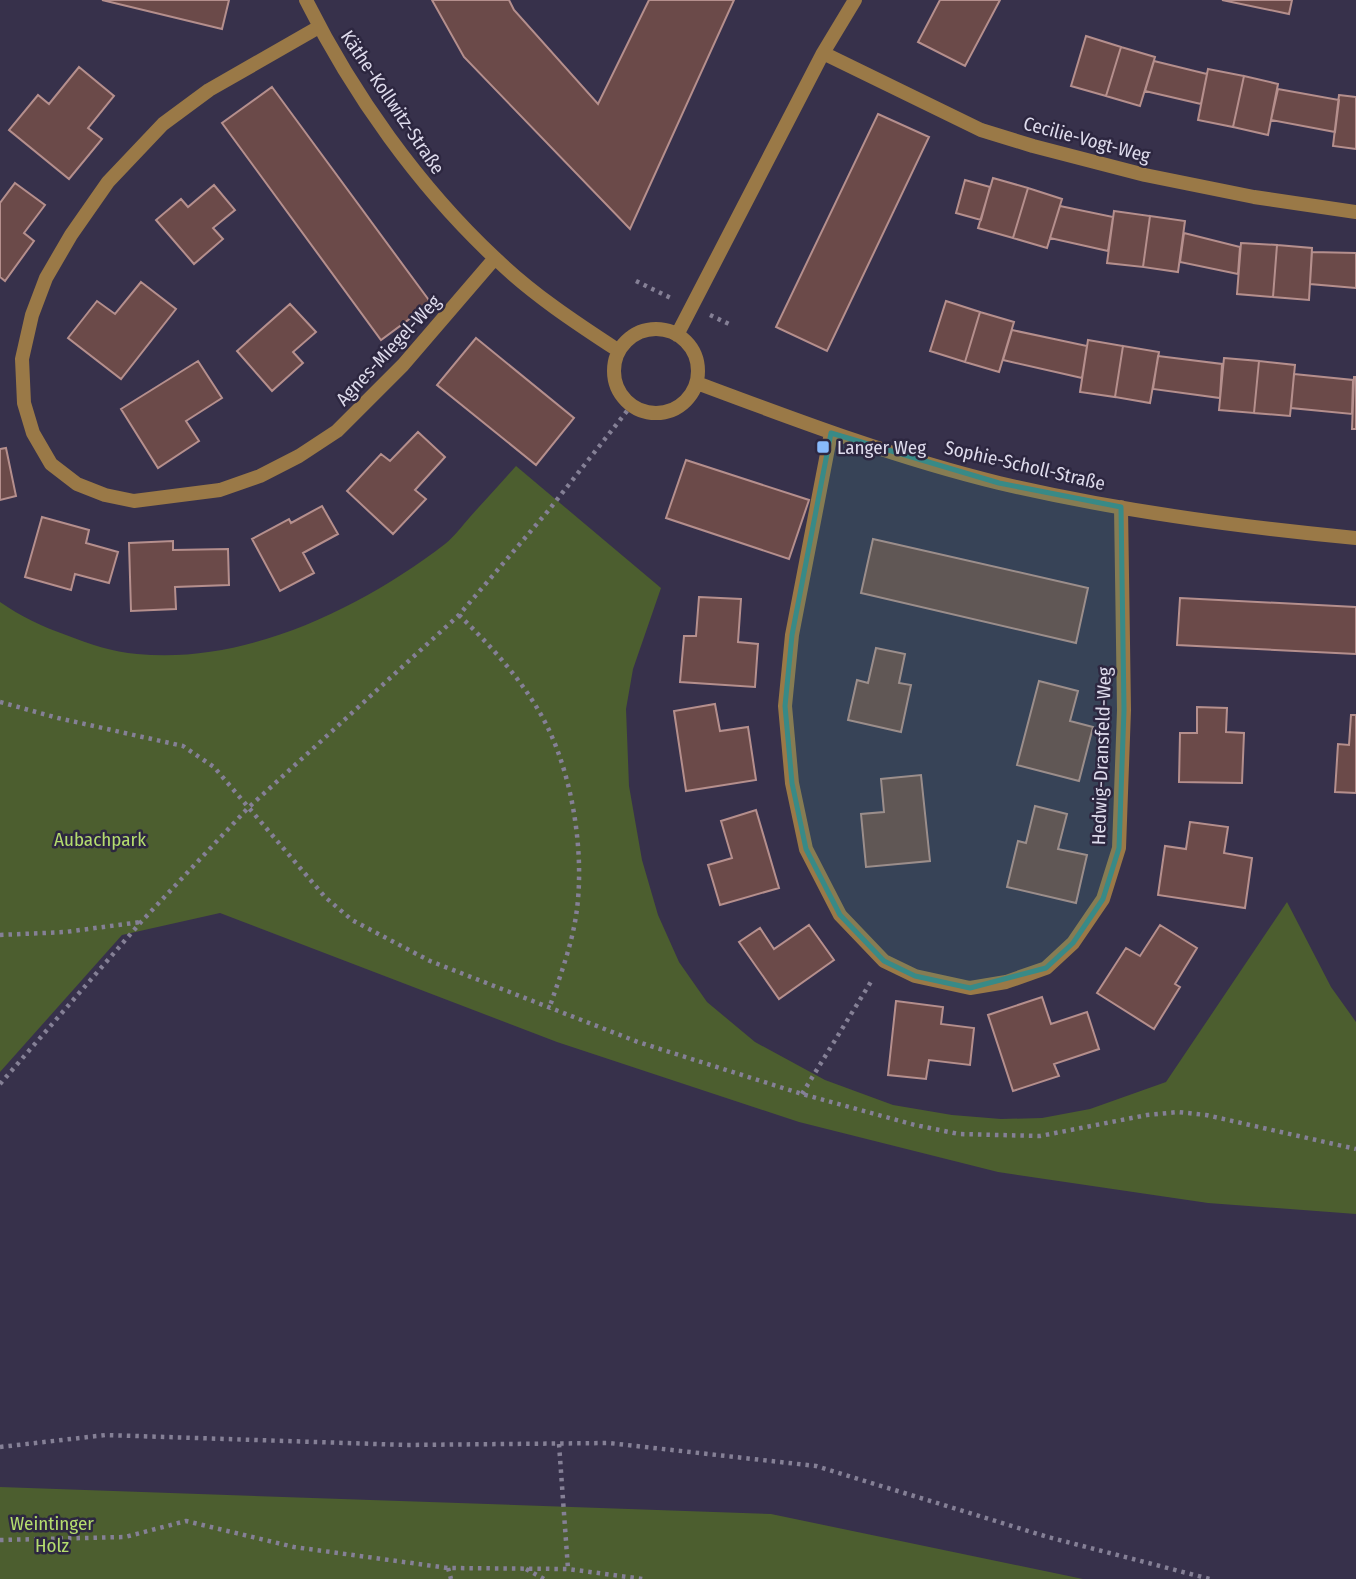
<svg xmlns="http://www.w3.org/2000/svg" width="1356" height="1579" font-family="'Fira Sans Condensed',sans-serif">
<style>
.green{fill:#4c5e2f}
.building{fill:#6b4a49;stroke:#b58f8d;stroke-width:2}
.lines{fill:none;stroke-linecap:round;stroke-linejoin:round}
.path{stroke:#858096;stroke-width:4.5;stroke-dasharray:3.5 5;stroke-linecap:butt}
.minor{stroke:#9a7947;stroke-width:14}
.marked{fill:#388a87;fill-opacity:0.2;stroke:#388a87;stroke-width:5;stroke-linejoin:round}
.poi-dot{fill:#88bafc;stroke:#2d2740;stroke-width:2.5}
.labels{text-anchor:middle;stroke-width:5;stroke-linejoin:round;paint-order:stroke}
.street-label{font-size:19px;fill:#dedbec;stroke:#2d2740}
.poi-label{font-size:19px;fill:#dedbec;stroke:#2d2740;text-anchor:start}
.park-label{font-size:19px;fill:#b5dd6e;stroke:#2d2740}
</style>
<rect width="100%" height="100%" fill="#37314b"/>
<!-- green -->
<path class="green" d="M516,466L661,588L633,669L626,709L629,786L642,860L658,915L679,962L707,1002L755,1042L825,1080L893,1105L952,1115L1001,1119L1042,1118L1090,1109L1166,1082L1287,902L1331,987L1356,1022V1214L1208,1203L998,1172L799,1122L557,1042L220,913L122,935L0,1072V602C20,616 43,627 66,635C89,644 113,652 137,654C245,665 362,608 445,544C454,537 462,526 470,517C485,500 501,483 516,466Z
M0,1487L771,1514L1083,1579H0Z"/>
<!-- building -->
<path class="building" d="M102,0H229L222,29Z
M432,0H509L514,10L598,104L649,0H734L630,229L464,57Z
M940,0H1000L965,66L918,42Z
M1222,0H1292L1289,14Z
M1086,36L1121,47L1106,96L1071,86Z
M1121,47L1155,57L1140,106L1106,96Z
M1154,61L1207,74L1201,104L1145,91Z
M79,67L114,96L88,128L102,139L69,179L9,130L38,95L49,104Z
M1208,69L1244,76L1233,127L1198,120Z
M1244,76L1278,84L1268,135L1233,127Z
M272,87L431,303L381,340L222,123Z
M1278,89L1339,100L1335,132L1271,120Z
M1339,95L1356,97V149L1333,146Z
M878,114L929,137L827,351L776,327Z
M993,178L1028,188L1013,238L978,228Z
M965,180L990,187L981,220L956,213Z
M15,183L45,205L24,233L34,241L5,281L0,277V203Z
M214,185L235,210L213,228L223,239L194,264L156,220L181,199L188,207Z
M1028,188L1062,199L1047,248L1013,238Z
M1060,206L1113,217L1108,251L1050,238Z
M1114,211L1150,216L1143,267L1107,263Z
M1150,216L1185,221L1178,272L1143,267Z
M1184,233L1240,247L1238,274L1180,262Z
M1241,243L1277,245L1273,297L1237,294Z
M1277,245L1312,248L1309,300L1273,297Z
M1312,252L1356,253V288L1310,284Z
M141,282L176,309L121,379L68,338L97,301L115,314Z
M946,301L980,312L965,362L930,351Z
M290,304L316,332L293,352L303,363L272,391L237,351Z
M980,312L1014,322L999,372L965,362Z
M1012,330L1087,346L1082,378L1003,360Z
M476,338L574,418L536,465L437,385Z
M1088,340L1123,346L1115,397L1080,392Z
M1123,346L1159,352L1150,403L1115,397Z
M1158,356L1222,364L1220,398L1153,389Z
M1224,358L1259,361L1254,413L1219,410Z
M198,361L222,398L186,421L199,441L158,468L121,409Z
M1259,361L1295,365L1290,416L1254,413Z
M1294,374L1353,380L1352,414L1291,408Z
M1354,377H1356V429H1352Z
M418,432L445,457L415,490L426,499L393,534L347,491L381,454L390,461Z
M6,448L16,496L0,500V449Z
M686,460L809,500L789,559L666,518Z
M322,506L338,534L303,553L314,573L280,591L252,539L289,519L291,523Z
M42,517L89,530L86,543L118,552L109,583L75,574L71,590L25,577Z
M873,539L1088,588L1076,643L861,593Z
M173,541V550L228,549L229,585L175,587L176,609L131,611L129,543Z
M699,597L741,599L738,642L758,644L755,687L680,682L684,636H696Z
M1180,598L1356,607V654L1177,645Z
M876,648L905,654L899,683L911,685L901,732L848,720L857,680L868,683Z
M1039,681L1078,691L1070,721L1093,727L1079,781L1017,765Z
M715,704L720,731L748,727L756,780L686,791L674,711Z
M1197,707L1227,708L1226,732L1244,733L1242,783L1179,782L1180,733H1197Z
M1351,715H1356V793L1335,792L1338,744L1349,745Z
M921,775L930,861L866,867L861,814L884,812L881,779Z
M1035,806L1067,814L1058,849L1087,855L1076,903L1007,887L1018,841L1026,843Z
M756,810L779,888L720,905L708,865L732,858L721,821Z
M1190,822L1228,827L1224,853L1252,858L1245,908L1158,895L1165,846L1186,849Z
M809,925L834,960L779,999L739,942L760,928L774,949Z
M1160,925L1197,948L1175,984L1180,987L1154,1029L1097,993L1126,948L1140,956Z
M1042,997L1051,1024L1087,1012L1099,1049L1054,1064L1059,1076L1013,1091L988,1015Z
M896,1001L943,1007L941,1024L974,1028L970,1065L929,1060L926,1079L888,1075Z"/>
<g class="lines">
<!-- path -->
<path class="path" d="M636,281L673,299
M710,315L731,325
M459,615C493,648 527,685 548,728C574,782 585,858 576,916C571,948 559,979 549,1009
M0,702L58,718L183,746L214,767L325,897L352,920L430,961L638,1042L802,1094L915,1125L959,1134L1040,1136L1147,1115L1178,1112L1206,1115L1356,1149
M0,935L65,932L141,922
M0,1084L141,922L248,808L459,615L548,511L631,406
M802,1094L872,980
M559,1444L568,1569
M0,1447L106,1435L406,1445L609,1443L816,1466L1048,1537L1210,1579
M0,1540L125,1537L186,1521L294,1547L448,1568L568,1569L643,1579
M448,1568L451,1579
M526,1569L544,1579"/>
<!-- minor -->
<path class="minor" d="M306,0C352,93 419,187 495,258C532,294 576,323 619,351
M319,27L209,90L163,124L108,182L71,235L46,278L32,315L22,359L24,403L33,433L51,464L77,484L105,495L134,501L220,490L260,476L299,456L337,431L403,365L495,258
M823,53L981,130L1033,146L1145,175L1254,197L1356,212
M614 371a42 42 0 1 1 84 0a42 42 0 1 1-84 0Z
M677,335L823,53L855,0
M697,383C796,420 896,458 999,483C1114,510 1239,527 1356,538
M831,433L792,635L785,706L792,783L806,849L840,915L884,961L915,976L970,988L1006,982L1046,968L1073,943L1103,899L1119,848L1124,710L1121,507"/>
</g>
<!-- marked area -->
<path class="marked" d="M831,433L999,483L1121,507L1124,710L1119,848L1103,899L1073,943L1046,968L970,988L915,976L884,961L840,915L806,849L792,783L785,706L792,635Z"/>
<!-- markers -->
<rect class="poi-dot" x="816" y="440" width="14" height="14" rx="3.5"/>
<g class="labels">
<!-- street labels -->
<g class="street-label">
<text transform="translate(393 102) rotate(56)" y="7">Käthe-Kollwitz-Straße</text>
<text transform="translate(1087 139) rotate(15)" y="7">Cecilie-Vogt-Weg</text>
<text transform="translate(388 350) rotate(-47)" y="7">Agnes-Miegel-Weg</text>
<text transform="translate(1025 465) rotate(13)" y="7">Sophie-Scholl-Straße</text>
<text transform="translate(1101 756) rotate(-88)" y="7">Hedwig-Dransfeld-Weg</text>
</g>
<!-- poi labels -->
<g class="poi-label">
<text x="837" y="454">Langer Weg</text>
</g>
<!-- park labels -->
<g class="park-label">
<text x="100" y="846">Aubachpark</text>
<text x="52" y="1530">Weintinger<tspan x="52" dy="22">Holz</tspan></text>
</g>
</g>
</svg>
